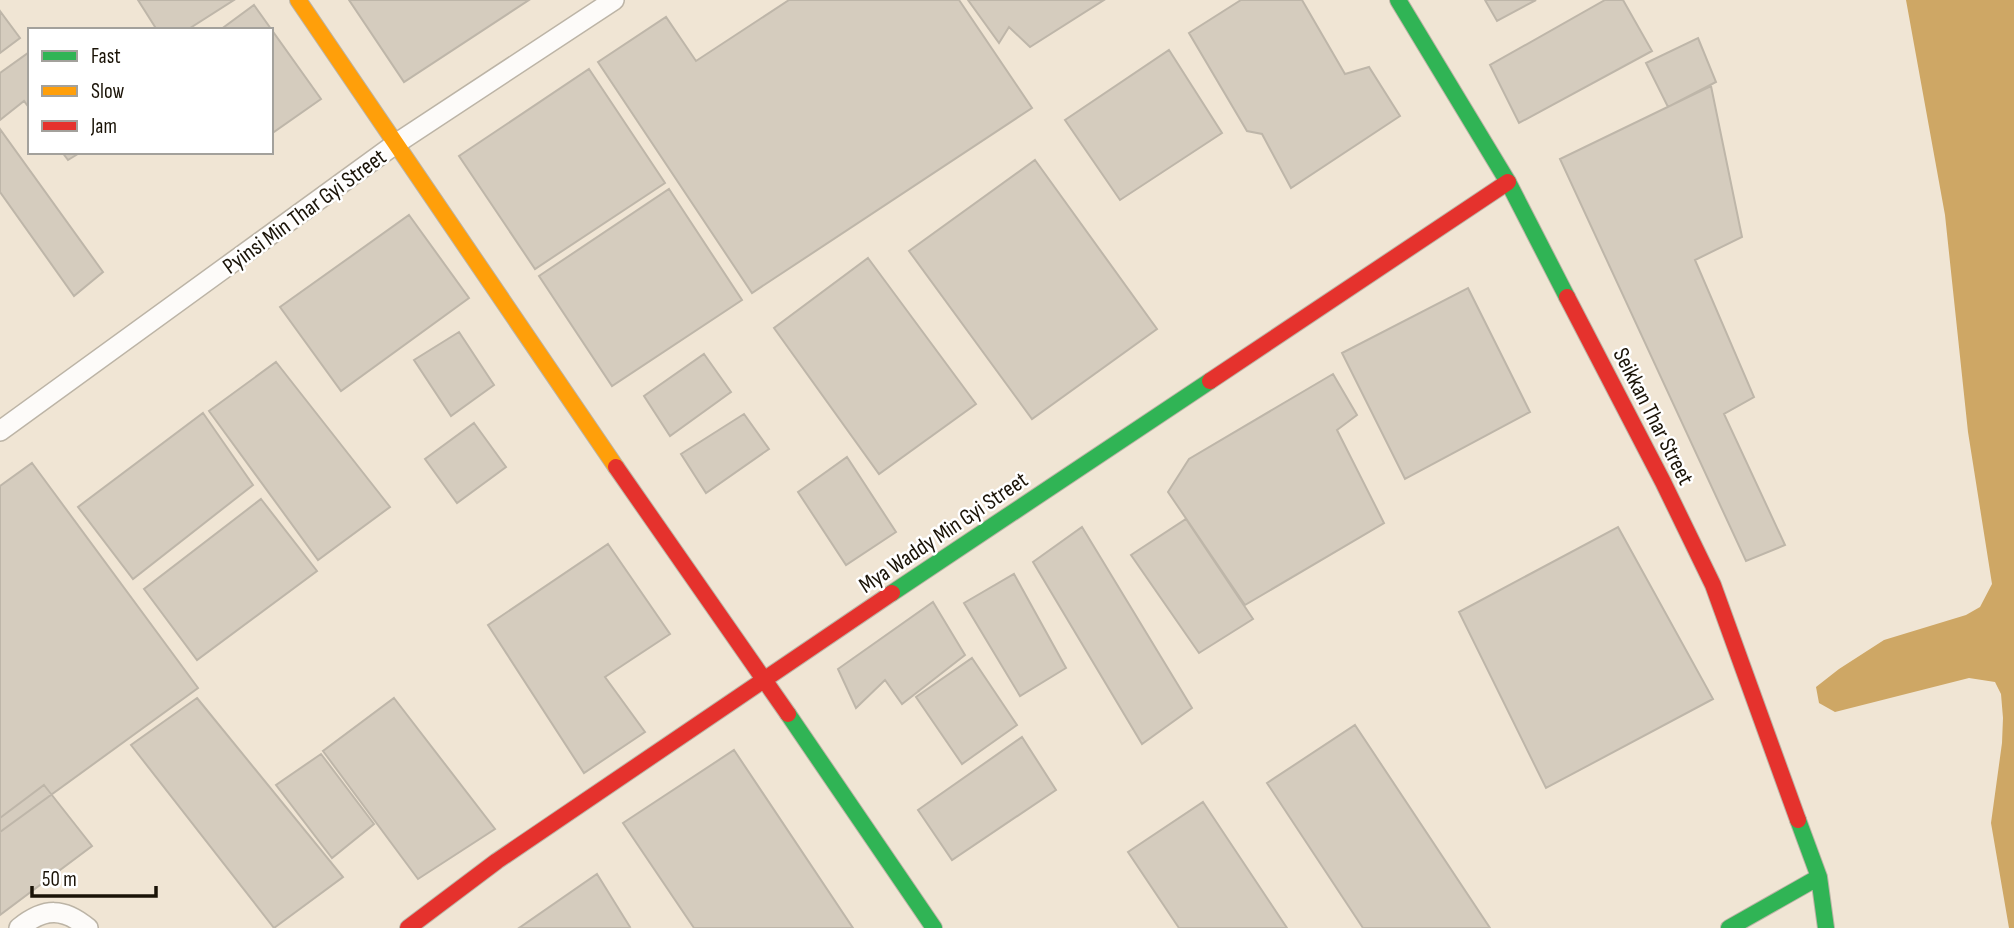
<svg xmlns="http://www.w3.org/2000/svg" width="2014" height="928" font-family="'Sofia Sans Condensed',sans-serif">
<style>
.water{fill:#cea765}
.building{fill:#d5ccbe;stroke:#beb6a9;stroke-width:2}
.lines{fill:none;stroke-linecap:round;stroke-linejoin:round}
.street-casing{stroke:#bcb4a6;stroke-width:22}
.fast-casing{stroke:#bcb4a6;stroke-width:18}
.slow-casing{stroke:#bcb4a6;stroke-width:18}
.jam-casing{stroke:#bcb4a6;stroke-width:18}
.street{stroke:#fdfbf9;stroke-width:19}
.fast{stroke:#30b455;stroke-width:16}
.slow{stroke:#ff9f0a;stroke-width:16}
.jam{stroke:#e5322d;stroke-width:16}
.labels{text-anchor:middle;stroke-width:5;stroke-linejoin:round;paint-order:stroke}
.street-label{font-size:23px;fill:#1a1307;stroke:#fff}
</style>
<rect width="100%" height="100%" fill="#f0e5d4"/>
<!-- water -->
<path class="water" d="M1906,0H2014V928H2009L1991,823L2002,743L2003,718L2001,694L1995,682L1969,678L1835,712L1819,703L1816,687L1839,669L1884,640L1966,615L1980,607L1992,584L1968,432L1945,215Z"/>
<!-- building -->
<path class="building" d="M138,0H234L187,30H157Z
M349,0H529L404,82Z
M789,0H959L1032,108L752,293L598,62L666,17L696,61Z
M968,0H1104L1030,47L1009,27L999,43Z
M1241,0H1302L1345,74L1369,67L1400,116L1291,188L1262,134L1247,131L1189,33Z
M1485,0H1536L1497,21Z
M1605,0H1623L1652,51L1519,123L1490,65Z
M254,5L321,99L271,134V30H220Z
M0,11L20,38L0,53Z
M1698,38L1716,82L1668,107L1646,63Z
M1169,50L1222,133L1120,200L1065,120Z
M28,53L30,109L24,101L0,120V73Z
M589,69L665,183L535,269L459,156Z
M1711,86L1742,237L1695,260L1754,397L1724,414L1785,545L1746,561L1560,159Z
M0,129L103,272L74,296L0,192Z
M62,152H81L68,160Z
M1035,160L1157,329L1032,419L909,251Z
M669,189L742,300L612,386L539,276Z
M409,215L469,298L341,391L280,307Z
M868,258L976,404L879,474L774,328Z
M1468,288L1530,412L1405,479L1342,353Z
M459,332L494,385L451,416L414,360Z
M704,354L731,392L670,436L644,396Z
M276,362L390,507L318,560L209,411Z
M1333,374L1357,415L1337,430L1384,523L1245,605L1168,492L1189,459Z
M203,413L253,485L133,579L78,507Z
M744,414L769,449L706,493L681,454Z
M474,423L506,467L457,503L425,459Z
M847,457L896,532L846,565L798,492Z
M32,463L198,688L0,832V486Z
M261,499L317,571L197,660L144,589Z
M1186,519L1253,619L1199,653L1131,555Z
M1082,527L1192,708L1142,744L1033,562Z
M1618,527L1713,699L1546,788L1459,612Z
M608,544L670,634L605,677L645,732L584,773L488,625Z
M1014,574L1066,668L1020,696L964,603Z
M933,602L965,655L902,704L885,680L856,708L838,669Z
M972,658L1017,725L962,764L916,697Z
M197,698L343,877L274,928L131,745Z
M394,698L495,829L418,879L323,751Z
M1355,725L1490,928H1363L1267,783Z
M1022,737L1056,790L952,860L918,810Z
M734,750L853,928H694L623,823Z
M321,754L374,824L332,858L276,785Z
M44,785L92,846L0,915V818Z
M1203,802L1287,928H1179L1128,852Z
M597,874L630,927L628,928H519Z"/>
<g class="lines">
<defs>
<path id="street" d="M0,431L394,145L614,0
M19,928C45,907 64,908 88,928"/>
<path id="fast" d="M1398,0L1508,182L1567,297
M892,593L1210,381
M788,714L934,928
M1798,820L1819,877L1826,928
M1729,928L1819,877"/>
<path id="slow" d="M298,0L616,467"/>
<path id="jam" d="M1567,297L1663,482L1713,585L1798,820
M1210,381L1508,182
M616,467L788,714
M408,928L497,861L892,593"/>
</defs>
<!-- street casing -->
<use href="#street" class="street-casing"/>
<!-- fast casing -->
<use href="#fast" class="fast-casing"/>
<!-- slow casing -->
<use href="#slow" class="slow-casing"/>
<!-- jam casing -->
<use href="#jam" class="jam-casing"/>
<!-- street -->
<use href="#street" class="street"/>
<!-- fast -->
<use href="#fast" class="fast"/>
<!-- slow -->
<use href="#slow" class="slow"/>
<!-- jam -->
<use href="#jam" class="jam"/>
</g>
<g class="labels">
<!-- street labels -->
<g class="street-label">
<text transform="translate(304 211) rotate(-36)" y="8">Pyinsi Min Thar Gyi Street</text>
<text transform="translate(1654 416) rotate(63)" y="8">Seikkan Thar Street</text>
<text transform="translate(943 532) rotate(-34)" y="8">Mya Waddy Min Gyi Street</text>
</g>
</g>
<!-- legend -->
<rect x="28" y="28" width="245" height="126" fill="#ffffff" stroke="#a3a19c" stroke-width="2"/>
<rect x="42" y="51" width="35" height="10" fill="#30b455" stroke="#a3a19c" stroke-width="2"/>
<text x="91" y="63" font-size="21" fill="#1a1307">Fast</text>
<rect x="42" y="86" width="35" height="10" fill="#ff9f0a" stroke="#a3a19c" stroke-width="2"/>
<text x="91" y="98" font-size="21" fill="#1a1307">Slow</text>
<rect x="42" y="121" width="35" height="10" fill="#e5322d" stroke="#a3a19c" stroke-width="2"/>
<text x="91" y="133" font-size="21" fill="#1a1307">Jam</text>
<!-- scale -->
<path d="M32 886v10h124v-10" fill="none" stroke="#1a1307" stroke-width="3.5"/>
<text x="42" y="886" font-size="21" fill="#1a1307" stroke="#ffffff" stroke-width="5" paint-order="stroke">50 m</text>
</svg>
